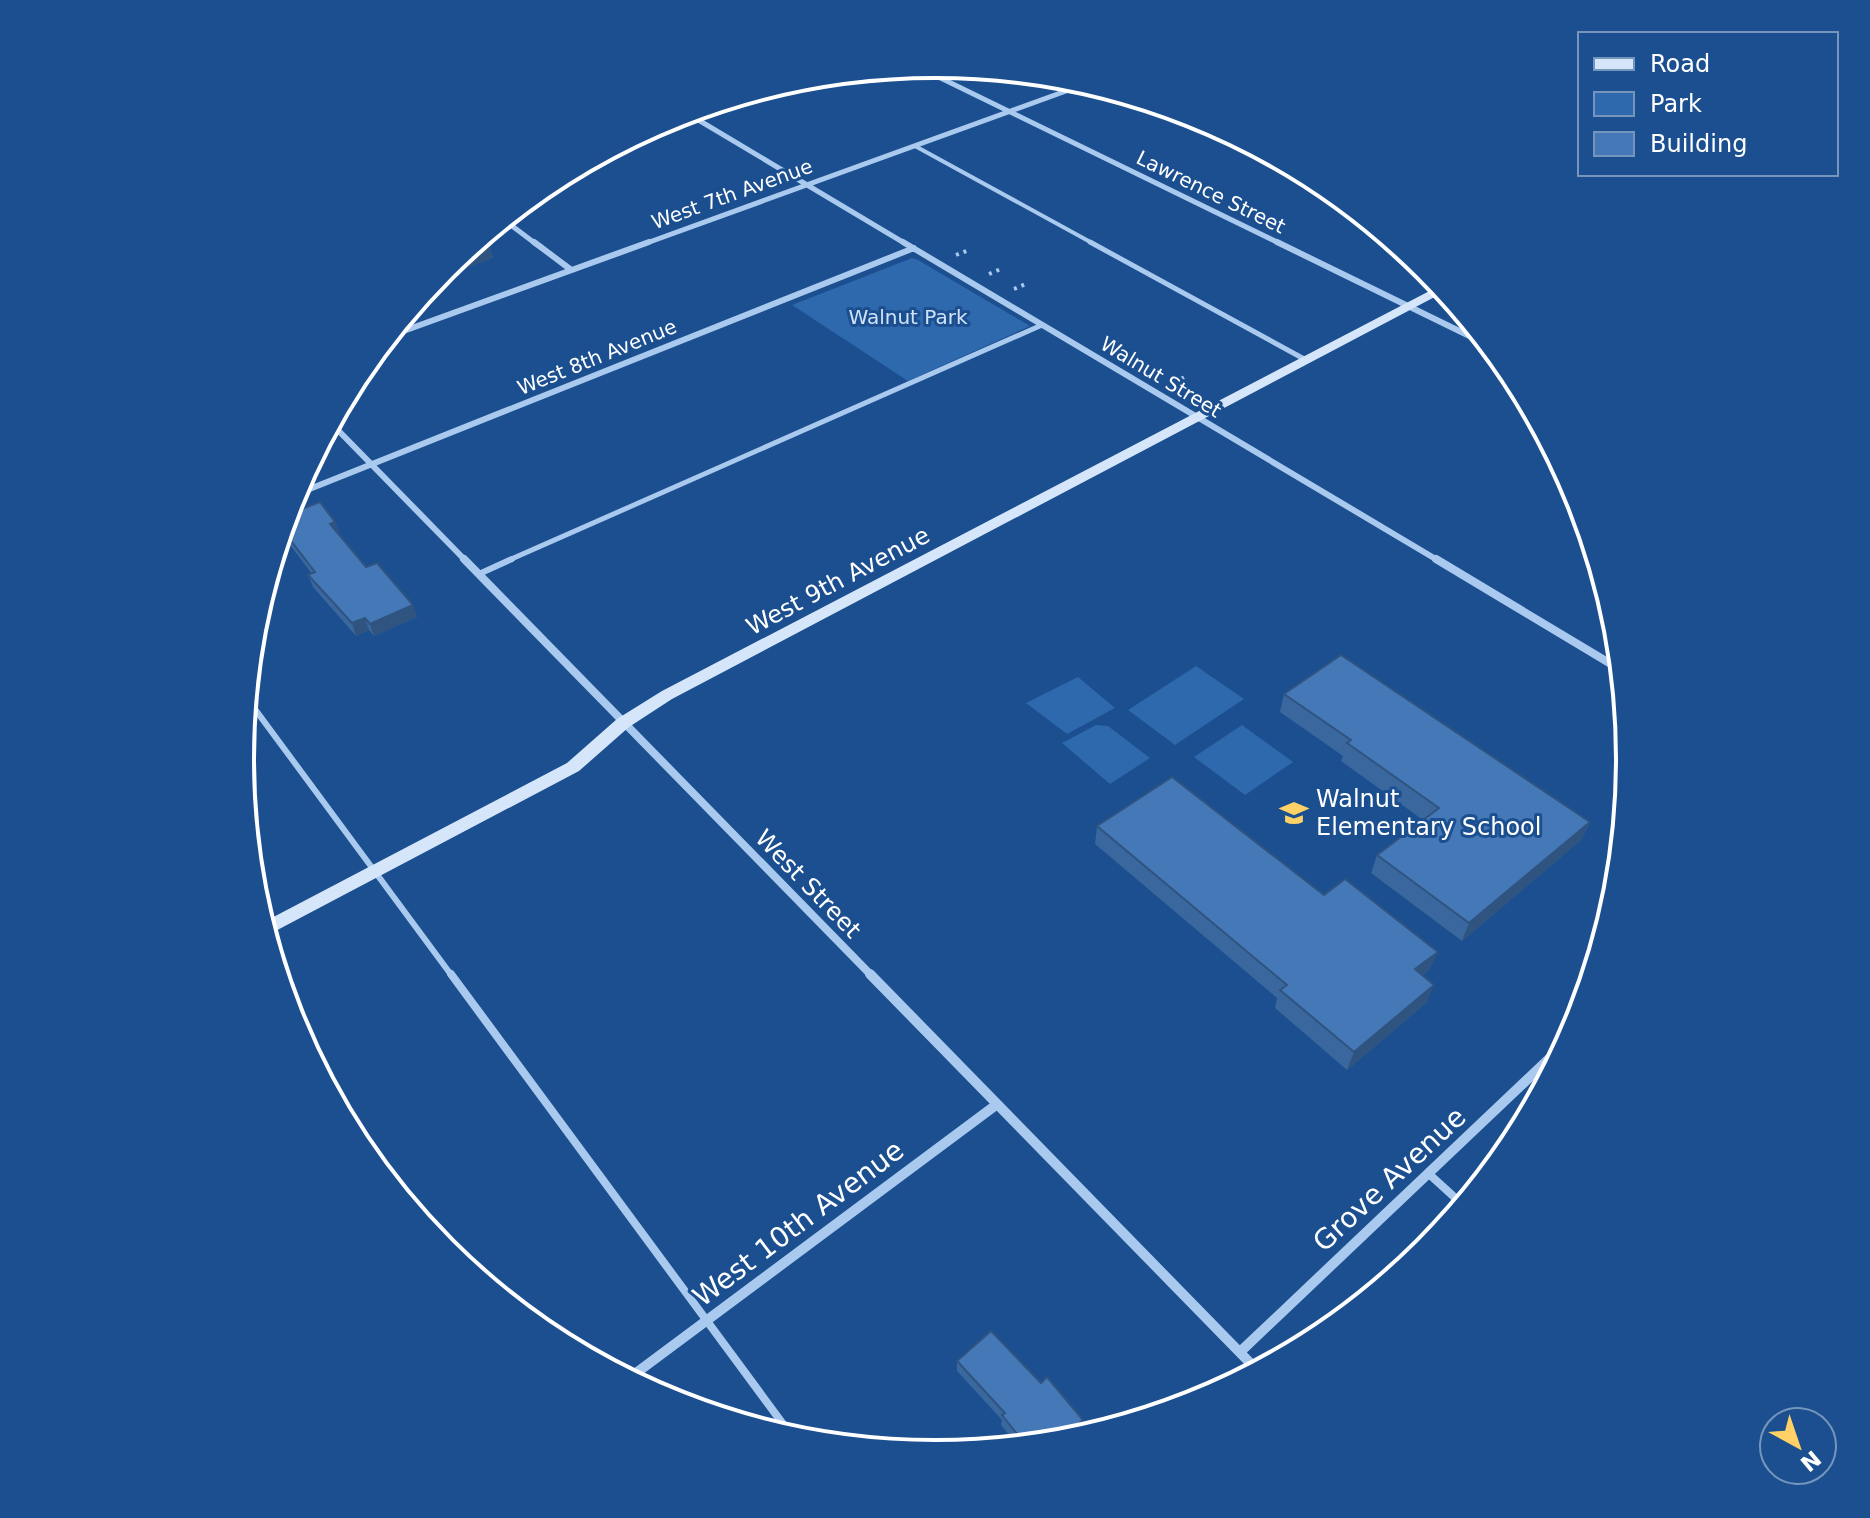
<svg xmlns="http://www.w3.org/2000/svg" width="1870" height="1518" font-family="'DejaVu Sans',sans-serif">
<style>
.green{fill:#2e69ad}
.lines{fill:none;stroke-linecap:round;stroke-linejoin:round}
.path{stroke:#a9c9ee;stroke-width:4;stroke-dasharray:3 5;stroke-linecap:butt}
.lane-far3{stroke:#a9c9ee;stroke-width:4}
.lane-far2{stroke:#a9c9ee;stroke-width:5}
.lane-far1{stroke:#a9c9ee;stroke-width:6}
.lane{stroke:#a9c9ee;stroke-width:8}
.street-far3{stroke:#a9c9ee;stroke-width:5}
.street-far2{stroke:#a9c9ee;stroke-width:6}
.street-far1{stroke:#a9c9ee;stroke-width:8}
.street{stroke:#a9c9ee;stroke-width:10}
.secondary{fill:#d6e6fa;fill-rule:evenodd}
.wall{fill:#3a679d}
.shaded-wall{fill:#305480}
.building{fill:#4478b7;stroke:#305480;stroke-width:2}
.labels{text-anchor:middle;stroke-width:6;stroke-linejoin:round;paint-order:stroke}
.far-street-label{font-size:20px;fill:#fff;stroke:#1b4f8f}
.far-park-label{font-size:20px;fill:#cfe3fa;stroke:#1b4f8f}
.street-label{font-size:24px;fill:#fff;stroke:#1b4f8f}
.poi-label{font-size:24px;fill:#fff;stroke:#1b4f8f;text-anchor:start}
.near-street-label{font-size:28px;fill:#fff;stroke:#1b4f8f}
.rim{fill:none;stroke:#fff;stroke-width:4}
</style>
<rect width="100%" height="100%" fill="#1b4f8f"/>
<!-- green -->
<path class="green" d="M912,258L918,260L1030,326L908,381L792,305Z
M1196,666L1244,699L1175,745L1128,710Z
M1078,677L1115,708L1067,734L1026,703Z
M1096,725L1108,726L1150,758L1110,784L1062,743Z
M1242,725L1293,762L1245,795L1194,757Z"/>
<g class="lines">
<!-- path -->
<path class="path" d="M956,255L969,250
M989,274L1001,269
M1014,289L1028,283
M1109,344L1118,340
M1174,382L1185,377"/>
<!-- lane-far3 -->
<path class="lane-far3" d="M1118,92L1325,184
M915,146L1094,244"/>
<!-- lane-far2 -->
<path class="lane-far2" d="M1090,242L1306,360
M507,561L1042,325"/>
<!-- lane-far1 -->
<path class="lane-far1" d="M479,574L512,559
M246,697L452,976"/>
<!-- lane -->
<path class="lane" d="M451,974L794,1439
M1429,1174L1463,1205"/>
<!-- street-far3 -->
<path class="street-far3" d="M916,66L1281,244
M685,112L906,244
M503,219L536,244
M644,244L1088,83"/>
<!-- street-far2 -->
<path class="street-far2" d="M534,242L570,269
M903,242L1439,561
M1277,242L1492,347
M387,337L649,242
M331,423L466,561
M292,496L914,248"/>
<!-- street-far1 -->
<path class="street-far1" d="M464,559L872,976
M1436,559L1621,670"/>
<!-- street -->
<path class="street" d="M870,974L1258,1371
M1240,1352L1570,1039
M628,1379L996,1105"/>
<!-- secondary -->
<path class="secondary" d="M1441,285L1446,291L672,699L629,727L579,771L266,936L262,923L567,763L617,719L662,691Z"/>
</g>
<!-- wall -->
<path class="wall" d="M478,239L490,248L493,258L464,268L453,260Z
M1449,295L1459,307L1447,301Z
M286,515L335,522L340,534H339L366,567L413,605L417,617L374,636L369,630L356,636L313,587L308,575L312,574L281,533Z
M1284,694L1590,822L1581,840L1462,941L1371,873L1377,855L1423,820L1341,761L1343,756L1280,712Z
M1097,826L1324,895L1430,969L1423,975L1427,1002L1347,1070L1275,1008L1277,998L1095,844Z
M957,1361L1081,1429L1068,1441L1018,1446L1001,1425L1002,1420L957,1371Z"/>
<!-- shaded-wall -->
<path class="shaded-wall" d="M490,248L493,258L464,268L462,257Z
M335,522L340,534L334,536L330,524Z
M413,605L417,617L374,636L370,624Z
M365,618L369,630L356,636L352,623Z
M1590,822L1581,840L1462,941L1469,923Z
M1438,952L1430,969L1408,987L1415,969Z
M1434,985L1427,1002L1347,1070L1354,1052Z
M1083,1420L1081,1429L1068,1441L1057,1442Z"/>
<!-- building -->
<path class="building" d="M478,239L490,248L462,257L459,255Z
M320,502L335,522L330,524L366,567L377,563L413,605L370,624L365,618L352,623L308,575L315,572L282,529L286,515Z
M1341,655L1590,822L1469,923L1377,855L1439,808L1347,743L1351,740L1284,694Z
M1172,777L1324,895L1345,879L1438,952L1415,969L1434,985L1354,1052L1280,990L1287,985L1097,826Z
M991,1331L1041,1383L1047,1377L1083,1420L1057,1442L1026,1445L1002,1415L1005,1413L957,1361Z"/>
<!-- icons -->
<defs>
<symbol id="school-bare" viewBox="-9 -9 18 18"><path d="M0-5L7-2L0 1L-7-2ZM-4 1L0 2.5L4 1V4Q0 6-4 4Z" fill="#ffd166" stroke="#1b4f8f" stroke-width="2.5" paint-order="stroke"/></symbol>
</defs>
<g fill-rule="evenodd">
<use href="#school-bare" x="1274" y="793" width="40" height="40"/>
</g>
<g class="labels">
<!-- far-street labels -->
<g class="far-street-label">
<text transform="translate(1211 192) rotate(26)" y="7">Lawrence Street</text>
<text transform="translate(732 194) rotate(-20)" y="7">West 7th Avenue</text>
<text transform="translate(597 357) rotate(-22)" y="7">West 8th Avenue</text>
<text transform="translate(1161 377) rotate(31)" y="7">Walnut Street</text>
</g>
<!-- far-park labels -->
<g class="far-park-label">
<text x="908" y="324">Walnut Park</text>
</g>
<!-- street labels -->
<g class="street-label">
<text transform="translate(838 581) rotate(-28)" y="8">West 9th Avenue</text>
<text transform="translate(808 884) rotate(46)" y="8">West Street</text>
</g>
<!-- poi labels -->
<g class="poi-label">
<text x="1316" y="807">Walnut<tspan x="1316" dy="28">Elementary School</tspan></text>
</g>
<!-- near-street labels -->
<g class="near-street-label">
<text transform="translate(1389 1179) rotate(-43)" y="10">Grove Avenue</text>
<text transform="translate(798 1223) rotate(-37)" y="10">West 10th Avenue</text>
</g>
</g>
<!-- crop -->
<path d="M0 0H1870V1518H0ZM254 759a681 681 0 1 1 1362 0a681 681 0 1 1-1362 0Z" fill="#1b4f8f" fill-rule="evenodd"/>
<path class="rim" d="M254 759a681 681 0 1 1 1362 0a681 681 0 1 1-1362 0Z"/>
<!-- legend -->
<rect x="1578" y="32" width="260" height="144" fill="#1b4f8f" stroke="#7695bc" stroke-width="2"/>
<rect x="1594" y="58" width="40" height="12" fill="#d6e6fa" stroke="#7695bc" stroke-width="2"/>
<text x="1650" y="72" font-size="24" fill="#ffffff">Road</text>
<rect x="1594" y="92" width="40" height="24" fill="#2e69ad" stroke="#7695bc" stroke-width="2"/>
<text x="1650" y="112" font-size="24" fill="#ffffff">Park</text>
<rect x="1594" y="132" width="40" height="24" fill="#4478b7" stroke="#7695bc" stroke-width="2"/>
<text x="1650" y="152" font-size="24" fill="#ffffff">Building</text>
<!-- north arrow -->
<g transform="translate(1798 1446) rotate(140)"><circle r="38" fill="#1b4f8f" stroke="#7695bc" stroke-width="2"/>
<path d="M0-6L14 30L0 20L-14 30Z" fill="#ffd166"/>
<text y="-12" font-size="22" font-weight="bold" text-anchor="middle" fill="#ffffff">N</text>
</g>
</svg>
